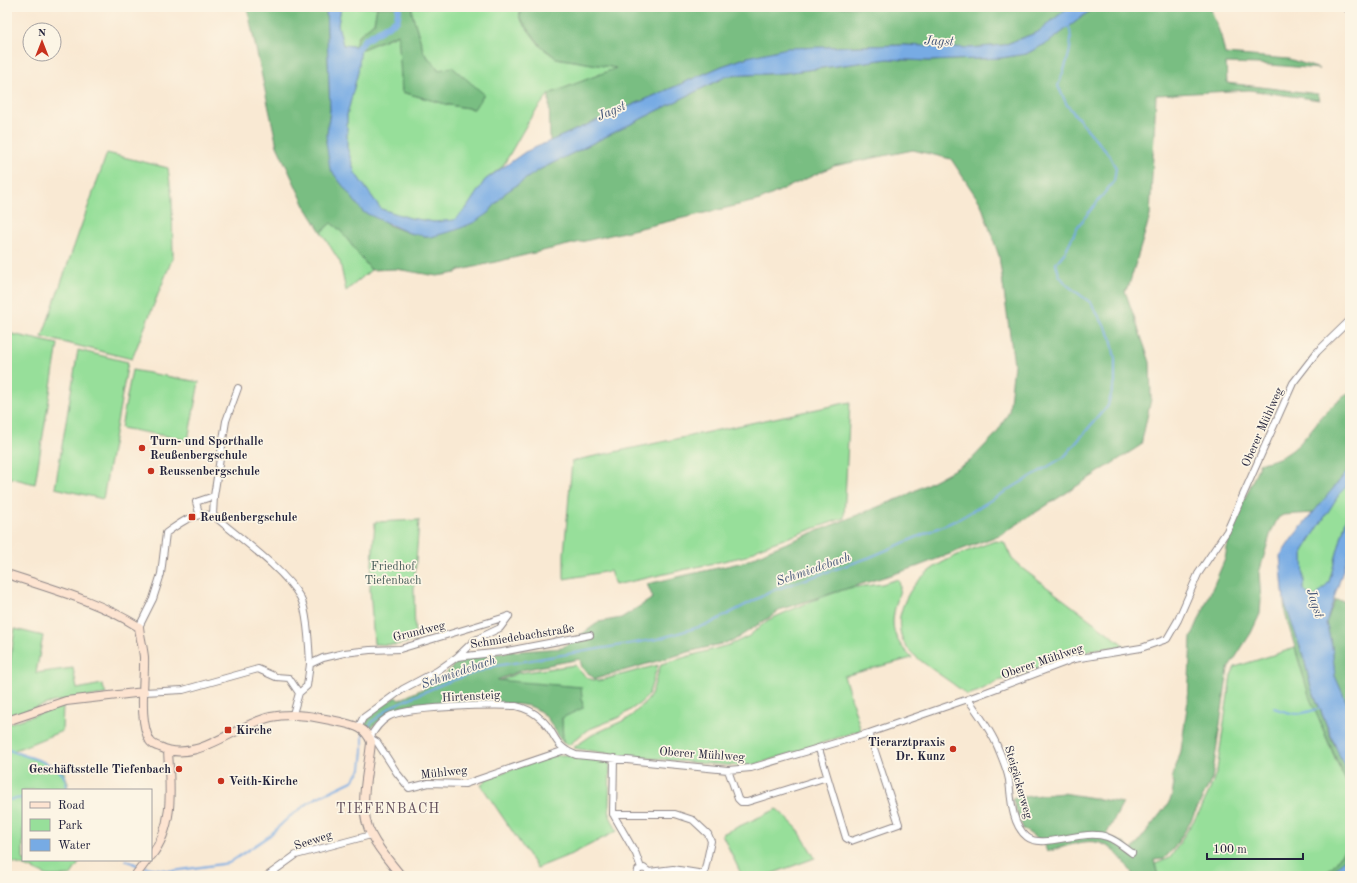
<svg xmlns="http://www.w3.org/2000/svg" width="1357" height="883" font-family="'Old Standard TT',serif">
<style>
.green{fill:#97df9a;stroke:#5c806a}
.forest{fill:#79be82;stroke:#4e705e}
.water{fill:#77abe4;stroke:#4c6690}
.lines{fill:none;stroke-linecap:round;stroke-linejoin:round}
.stream{stroke:#77abe4;stroke-width:2}
.canal{stroke:#77abe4;stroke-width:7}
.street-casing{stroke:#8e8687;stroke-width:8}
.secondary-casing{stroke:#8e8687;stroke-width:10}
.street{stroke:#fff;stroke-width:6}
.secondary{stroke:#fde4d1;stroke-width:8}
.poi-dot{fill:#c8321e;stroke:#fcf5e5;stroke-width:1.5}
.labels{text-anchor:middle;stroke-width:3.5;stroke-linejoin:round;paint-order:stroke}
.street-label{font-size:12px;fill:#22223b;stroke:#fcf5e5}
.poi-label{font-size:12px;font-weight:bold;fill:#22223b;stroke:#fcf5e5;text-anchor:start}
.park-label{font-size:12px;fill:#455b58;stroke:#fcf5e5}
.water-label{font-size:13px;font-style:italic;fill:#405276;stroke:#fcf5e5}
.quarter-label{font-size:14px;letter-spacing:1px;fill:#65535f;stroke:#fcf5e5}
</style>
<rect width="100%" height="100%" fill="#fcf5e5"/>
<filter id="ink" filterUnits="userSpaceOnUse"><feTurbulence type="fractalNoise" baseFrequency=".025" numOctaves="2"/><feDisplacementMap in="SourceGraphic" scale="8" xChannelSelector="R" yChannelSelector="G"/><feConvolveMatrix kernelMatrix="1 2 1 2 8 2 1 2 1" color-interpolation-filters="sRGB"/></filter>
<filter id="wash" filterUnits="userSpaceOnUse"><feTurbulence type="fractalNoise" baseFrequency=".012" numOctaves="4" result="noise"/><feDisplacementMap in="SourceGraphic" scale="16" xChannelSelector="R" yChannelSelector="G"/><feGaussianBlur stdDeviation="0.9" result="paint"/><feColorMatrix in="noise" values="0 0 0 0 0 0 0 0 0 0 0 0 0 0 0 0 0 1.4 0 .05"/><feComposite in="paint" operator="in"/></filter>
<g filter="url(#wash)">
<rect width="100%" height="100%" fill="#f9e9d3"/>
<!-- green -->
<path class="green" d="M341,7H377L374,23L358,36L355,46L343,45L338,25Z
M412,7H520V19L541,47L556,58L617,68L549,94L531,117L503,166L485,180L466,209L454,221L434,222L410,218L381,209L355,173L347,147V115L358,72L360,50L399,34L402,92L449,105L474,109L424,53L412,13Z
M107,153L168,168L172,198L173,257L132,359L42,337Z
M331,223L340,230L371,270L346,291L340,262L321,232Z
M7,333L58,344L35,484L7,477Z
M78,350L128,362L103,499L55,488Z
M132,370L199,382L188,440L121,428Z
M850,402L844,518L761,547L746,556L615,585L610,571L564,579V554L572,461Z
M1350,483V506L1329,582L1313,600L1304,590L1303,551L1340,493Z
M419,520L414,589L415,641L395,645L374,644L370,589L375,522Z
M995,541L1004,542L1012,559L1023,569L1125,646L1096,649L1010,679C999,679 991,684 983,689C978,692 972,693 967,695C949,679 922,665 907,648C901,640 898,626 900,616C911,568 954,556 995,541Z
M898,579C902,587 899,592 897,601C889,626 893,639 912,658L844,676L861,730L783,756L753,765L740,766L709,764L617,755L573,748L592,735L629,718L647,701L651,695L661,664L732,644L749,636L768,620L814,600L848,588L882,584Z
M15,629L43,636L36,673L73,668L77,689L102,684L106,694L53,702L7,717V683Z
M1295,648C1308,695 1326,740 1347,784L1350,785V842L1334,865L1322,876H1158L1155,864L1170,858L1201,809L1211,787L1217,770L1231,675L1235,667Z
M575,665C582,674 586,679 598,681L658,665L648,696L639,704L620,717L587,730L569,745L563,743L562,718L580,687L499,681L518,673Z
M63,706L62,731L13,751L45,762L64,772L68,783L67,790H23V860H76L79,863L70,876H48L28,867L7,861V724Z
M557,755H569L610,762L609,807L610,816L617,831L574,853L537,868L481,785L485,782V778Z
M777,809L797,828L815,858L765,876H742L722,834Z"/>
<!-- forest -->
<path class="forest" d="M247,7H326L330,110L326,142L388,225L409,233L431,237L488,213L505,193L539,170L727,76L785,73L888,59L928,61L1001,58L1026,54L1049,42L1095,7H1210L1221,36L1225,54L1289,59L1320,69L1258,64L1226,63L1227,83L1318,94L1319,100L1249,90L1156,95L1150,216L1129,285L1125,291L1150,362L1151,399L1141,445L1002,534L916,567L782,609L733,641L692,651L595,679L582,668L580,659L522,670L497,680L581,687L583,708L562,718L563,743C554,730 548,713 532,707C513,700 421,703 401,709C388,713 379,721 370,729L364,724L377,709L396,697L399,700L441,680L457,661L507,652L562,648L599,622L621,618L653,598L647,584L744,562L769,550L903,497L970,461L996,434L1009,412L1014,364L999,256L981,204L951,159L913,150L834,166L760,200L457,271L456,273L437,276L396,269L371,270L340,230L331,223L321,232L305,206L277,146Z
M377,7H412V13L424,53L439,70L452,67L484,94L474,109L449,105L402,92L398,34L360,50L361,47L355,46L358,36L374,23Z
M520,7H1069L1038,32L1004,45L970,48L904,45L827,47L748,57L722,66L550,141L549,94L616,68L556,58L541,46L520,18Z
M1350,392V468L1313,513L1283,515L1278,518L1271,532L1259,573L1261,599L1260,614L1251,633L1228,669L1212,779L1188,826L1174,848L1164,859L1154,860L1158,876H1132V873C1104,831 1089,839 1047,852L1044,843L1023,829L1012,798L1063,793L1123,803L1106,835L1125,844L1132,850L1168,804L1172,796L1174,783L1172,778L1181,751L1188,700L1191,638L1225,559L1229,537L1260,463C1300,457 1305,432 1331,407C1336,401 1344,397 1350,392Z
M1335,600L1350,602V710L1335,676L1332,646L1326,623Z
M1284,601L1304,658L1311,687L1331,738L1344,763L1350,785L1347,784L1310,699L1285,613Z
M1350,842V853C1343,861 1333,876 1322,876L1334,865Z"/>
<!-- water -->
<path class="water" d="M326,7H341L338,25L343,45L361,47L358,72L347,115V147L355,173L381,209L410,218L434,222L454,220L466,209L485,180L525,152L722,66L748,57L787,48L904,45L970,48L1004,45L1038,32L1069,7H1095L1049,42L1026,54L1001,58L928,61L888,59L785,73L727,76L539,170L505,193L488,213L475,222L456,230L431,237L409,233L363,212L330,169L326,142L330,110Z
M1350,468V483L1340,493L1303,551L1304,590L1313,600L1329,582L1350,506V549L1326,623L1332,646L1335,676L1350,710V781L1311,687L1304,658L1284,601L1280,556L1293,537Z
M1350,853V876H1326L1337,867Z"/>
<g class="lines">
<!-- stream -->
<path class="stream" d="M1274,708C1296,716 1299,715 1321,708
M365,731L372,722L392,706L445,683L495,666L658,639L709,624L774,590L868,558L959,519L1064,457L1108,405L1115,382V359L1111,337L1091,303L1067,285L1059,275L1056,263L1065,252L1078,226L1114,181L1116,168L1109,155L1067,105L1058,86C1065,66 1075,47 1069,26
M7,749C25,758 72,763 66,790
M7,800L23,798
M126,860L139,866
M145,867L173,871L229,863L269,836L289,817L314,799L352,781L361,769L363,750V734"/>
<!-- canal -->
<path class="canal" d="M353,54L365,40L397,20L399,7"/>
</g>
</g>
<g filter="url(#ink)">
<g class="lines">
<defs>
<path id="street" d="M1345,7L1350,11
M214,496L226,421L238,388
M213,515C238,537 284,569 300,597C308,611 309,647 310,664
M139,627L153,599L161,574L166,533C183,521 192,513 213,515L214,496L196,502L199,513
M457,657L475,640L500,628L509,616
M144,692L183,690L258,669L276,677L289,678L299,693L293,714
M299,693L307,686L310,664L323,658L344,653L370,650L400,649L509,616
M968,699C979,715 991,730 998,748C1002,758 1007,769 1009,780C1011,797 1011,824 1027,837C1043,850 1083,828 1107,837C1116,840 1125,848 1132,853
M359,726L363,718L403,689L437,671L457,657L502,652L590,635
M819,749L846,838L851,841L899,824L869,733
M565,750L465,784L429,783L409,788L397,773L377,742L370,738C374,730 380,722 388,717C405,706 493,705 516,706C525,708 534,712 541,719C557,733 552,746 576,755L728,770L751,768L869,733L968,699L1074,659L1141,648L1167,639L1178,620L1198,574L1227,531L1293,383L1317,352L1350,320
M614,758L613,814L636,854L641,868
M728,770L738,799L741,802H747L827,777
M613,814H675L693,820L708,834L711,841L704,874L706,876
M649,872L673,869L704,874
M267,876L296,855L371,835
M637,876L638,870L644,868L649,872V876"/>
<path id="secondary" d="M7,574C52,589 98,601 139,627C140,637 143,647 144,657C145,681 138,720 150,741C152,744 156,746 160,747C196,765 236,724 271,717C294,712 317,717 340,722C353,725 366,727 371,742C369,771 356,808 372,836C379,850 391,863 401,876
M7,721L66,701L144,692
M151,856C175,826 170,787 168,751
M135,876L147,860"/>
</defs>
<!-- street casing -->
<use href="#street" class="street-casing"/>
<!-- secondary casing -->
<use href="#secondary" class="secondary-casing"/>
<!-- street -->
<use href="#street" class="street"/>
<!-- secondary -->
<use href="#secondary" class="secondary"/>
</g>
</g>
<!-- markers -->
<g class="poi-dot">
<circle cx="142" cy="448" r="4"/>
<circle cx="151" cy="471" r="4"/>
<rect x="188" y="513" width="8" height="8" rx="2"/>
<rect x="224" y="726" width="8" height="8" rx="2"/>
<circle cx="953" cy="749" r="4"/>
<circle cx="179" cy="769" r="4"/>
<circle cx="221" cy="781" r="4"/>
</g>
<g class="labels">
<!-- street labels -->
<g class="street-label">
<text transform="translate(1262 427) rotate(-66)" y="4">Oberer Mühlweg</text>
<text transform="translate(419 631) rotate(-14)" y="4">Grundweg</text>
<text transform="translate(522 636) rotate(-9)" y="4">Schmiedebachstraße</text>
<text transform="translate(1042 661) rotate(-19)" y="4">Oberer Mühlweg</text>
<text transform="translate(471 696) rotate(-3)" y="4">Hirtensteig</text>
<text transform="translate(702 754) rotate(4)" y="4">Oberer Mühlweg</text>
<text transform="translate(444 772) rotate(-6)" y="4">Mühlweg</text>
<text transform="translate(1019 782) rotate(74)" y="4">Steigäckerweg</text>
<text transform="translate(313 840) rotate(-18)" y="4">Seeweg</text>
</g>
<!-- poi labels -->
<g class="poi-label">
<text x="150" y="445">Turn- und Sporthalle<tspan x="150" dy="14">Reußenbergschule</tspan></text>
<text x="159" y="475">Reussenbergschule</text>
<text x="200" y="521">Reußenbergschule</text>
<text x="236" y="734">Kirche</text>
<text x="945" y="746" text-anchor="end">Tierarztpraxis<tspan x="945" dy="14">Dr. Kunz</tspan></text>
<text x="171" y="773" text-anchor="end">Geschäftsstelle Tiefenbach</text>
<text x="229" y="785">Veith-Kirche</text>
</g>
<!-- park labels -->
<g class="park-label">
<text x="393" y="570">Friedhof<tspan x="393" dy="14">Tiefenbach</tspan></text>
</g>
<!-- water labels -->
<g class="water-label">
<text transform="translate(939 40) rotate(2)" y="5">Jagst</text>
<text transform="translate(611 110) rotate(-23)" y="5">Jagst</text>
<text transform="translate(813 568) rotate(-19)" y="5">Schmiedebach</text>
<text transform="translate(1316 603) rotate(72)" y="5">Jagst</text>
<text transform="translate(458 671) rotate(-19)" y="5">Schmiedebach</text>
</g>
<!-- quarter labels -->
<g class="quarter-label">
<text x="388" y="813">TIEFENBACH</text>
</g>
</g>
<!-- margin -->
<rect width="1357" height="883" fill="none" stroke="#fcf5e5" stroke-width="24"/>
<!-- legend -->
<rect x="22" y="789" width="130" height="72" fill="#fcf5e5" stroke="#a5a1a1"/>
<rect x="30" y="802" width="20" height="6" fill="#fde4d1" stroke="#a5a1a1"/>
<text x="58" y="809" font-size="12" fill="#22223b">Road</text>
<rect x="30" y="819" width="20" height="12" fill="#97df9a" stroke="#a5a1a1"/>
<text x="58" y="829" font-size="12" fill="#22223b">Park</text>
<rect x="30" y="839" width="20" height="12" fill="#77abe4" stroke="#a5a1a1"/>
<text x="58" y="849" font-size="12" fill="#22223b">Water</text>
<!-- north arrow -->
<g transform="translate(42 42)"><circle r="19" fill="#fcf5e5" stroke="#a5a1a1"/>
<path d="M0-3L7 15L0 10L-7 15Z" fill="#c8321e"/>
<text y="-6" font-size="11" font-weight="bold" text-anchor="middle" fill="#22223b">N</text>
</g>
<!-- scale -->
<path d="M1207 853v6h96v-6" fill="none" stroke="#22223b" stroke-width="2"/>
<text x="1213" y="853" font-size="12" fill="#22223b" stroke="#fcf5e5" stroke-width="3" paint-order="stroke">100 m</text>
</svg>
